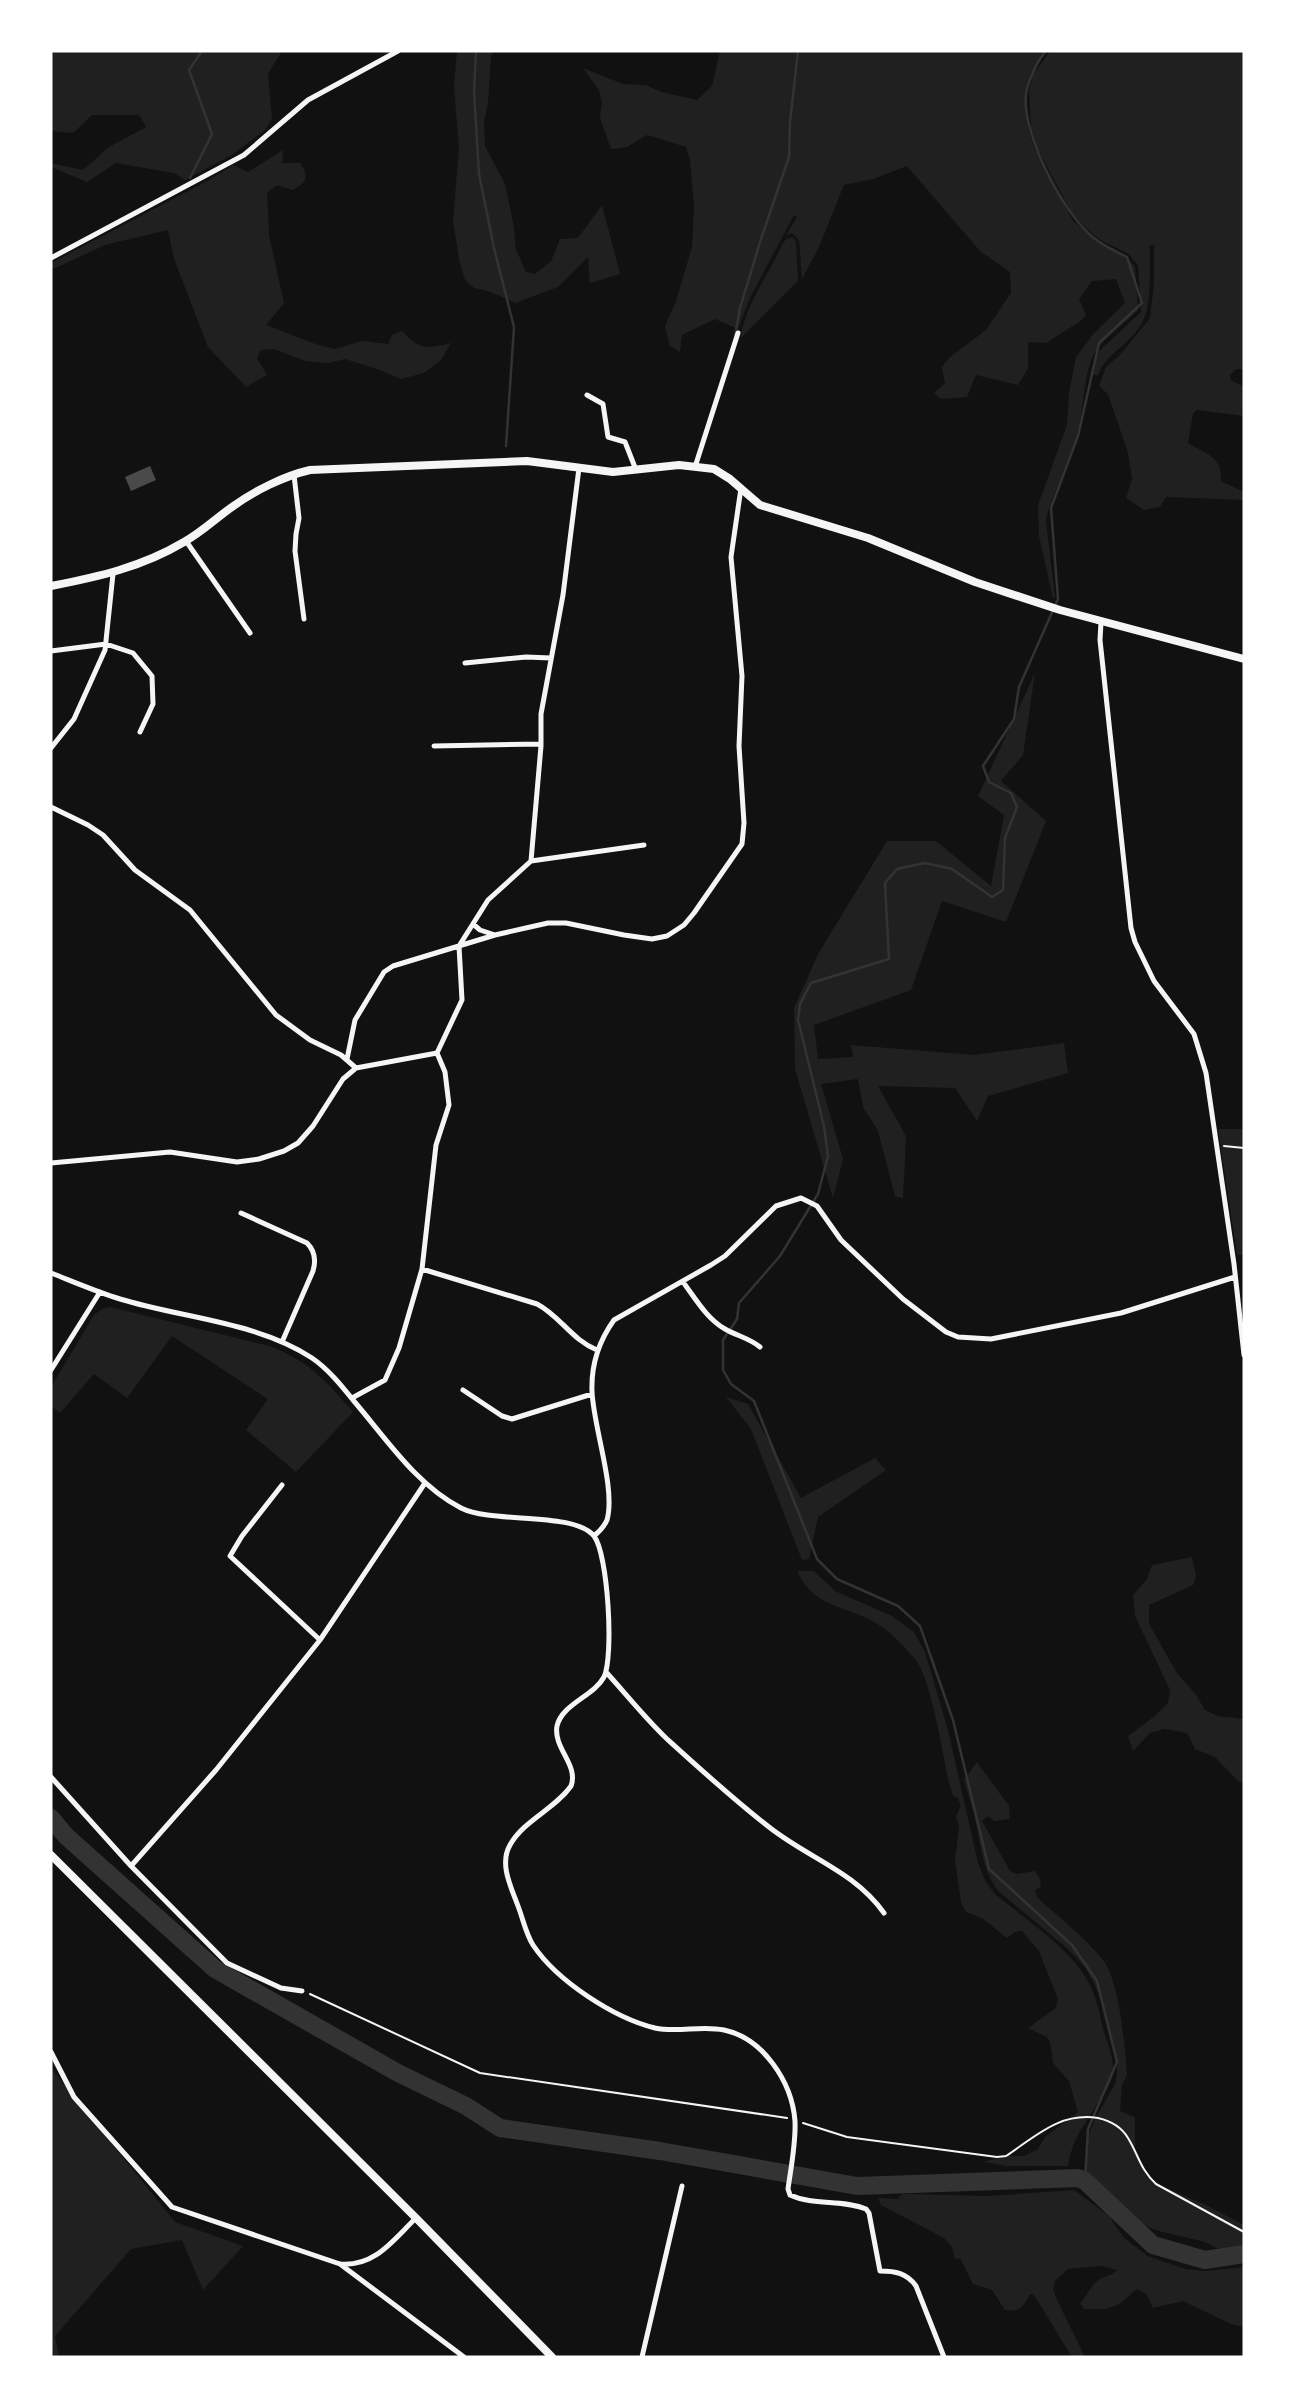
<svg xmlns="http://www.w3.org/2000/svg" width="1295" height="2408" font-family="'Source Sans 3',sans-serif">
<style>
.green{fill:#202020}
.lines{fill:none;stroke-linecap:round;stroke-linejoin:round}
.stream{stroke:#333;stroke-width:2.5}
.river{stroke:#333;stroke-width:18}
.building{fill:#4a4a4a}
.path{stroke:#f5f5f5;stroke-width:2}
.minor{stroke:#f5f5f5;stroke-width:5}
.secondary{stroke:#f5f5f5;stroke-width:8}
</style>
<rect width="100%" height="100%" fill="#111"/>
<!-- green -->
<path class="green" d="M51,51H282L268,74L272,118L265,130L232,155L185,180L174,173L116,163L87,182L51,167V163L83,170L109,147L146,127L139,115H92L73,133L51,131Z
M457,51H494L491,56L488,103L484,121L485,146L505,184L513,222L516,249L526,272L535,274L551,261L560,239L578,238L602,205L620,274L590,283L588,257L558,287L515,303L491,292L474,288L465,280L459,259L453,221L459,148L454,87Z
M720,51H1046L1031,74L1026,90L1028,127L1034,147L1073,221L1098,242L1127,257L1135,267L1138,307V310C1128,320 1100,342 1095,352C1083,375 1085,402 1079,427C1072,459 1054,488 1046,519L1055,598H1053L1039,536L1038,505L1067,425L1069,393L1076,357L1094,333L1125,303L1116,279L1092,281L1079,299L1086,315L1079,322L1046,343L1028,342V368L1018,385L976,375L967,397L941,399L934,393L945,383L942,367L950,357L986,330L1011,293L1010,272L980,251L907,166L873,179L844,185L819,247L802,279L799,240L792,233L786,235L797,217L794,215L750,298L738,329L715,319L682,335L680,352L670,346L665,326L676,301L692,247L694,206L690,160L686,147L647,135L627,147L611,149L600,118L602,103L599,90L583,68L623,84L646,85L661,92L697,100L712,86Z
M1050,51H1244V369H1236L1230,375L1231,380L1244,387V416L1197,410L1193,413L1188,443C1207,455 1222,455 1221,481L1244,492V500L1166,497L1160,507L1144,510L1126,498L1132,479L1128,453L1108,394L1099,386L1106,367L1120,355L1150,318L1154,283V245H1150C1149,266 1152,296 1145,316C1137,340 1107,352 1098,375H1091L1098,352L1141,312L1138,266L1129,254L1100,240L1075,219L1036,146L1031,127L1029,91L1033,75Z
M283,150L282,163H300C310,176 306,184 292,190L277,185L267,193L269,235L284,303L266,325L318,345L335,349L362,341L388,344L392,335L402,331C419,350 427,349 451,343L441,360L424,373L401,379L380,370L345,359L328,363L305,361L274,349L261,350L257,358L267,375L246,387L208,347L174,259L168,230L105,245L51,270V263L211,179L233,165L248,172Z
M793,237L796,242L798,281L741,338C743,309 770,272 782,245L786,239Z
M1035,673L1023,755L1001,781L1046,821L1006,922L942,901L911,990L814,1025L818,1059L853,1057L851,1045L974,1055L1064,1043L1068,1073L988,1096L977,1121L955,1088L878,1086L906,1136L903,1198L895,1196L878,1131L863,1107L858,1079L821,1084L843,1159L833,1198L795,1069L794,1008L818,954L887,841H936L991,886L1004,815L978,796Z
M1218,1129H1244V1255H1237Z
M110,1307L273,1347C312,1364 326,1381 353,1412L296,1472L246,1430L268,1399L172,1336L127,1398L94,1374L60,1413L51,1406V1387L94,1315L102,1309Z
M726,1397L748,1404L801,1498L875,1458L886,1470L818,1517L809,1559L802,1560L751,1429Z
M1192,1557L1196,1576L1193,1585L1149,1605V1624L1177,1673L1196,1695L1205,1710L1217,1716L1244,1719V1783L1239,1782L1215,1757L1195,1749L1187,1733L1164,1729L1150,1733L1133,1751L1128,1736L1155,1716L1168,1703L1170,1690L1135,1616L1133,1595L1147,1579L1152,1565Z
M797,1571H814L835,1591L892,1616L914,1632L925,1652L948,1730L978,1863L986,1882L995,1894C1026,1920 1074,1950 1091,1987C1097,2000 1100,2015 1103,2029C1108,2045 1117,2063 1111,2081C1108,2089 1101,2097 1097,2104C1083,2128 1073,2137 1068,2166H1006L983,2162L1006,2156H1024L1038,2149L1045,2137L1078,2112L1069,2081L1053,2063L1050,2042L1047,2037L1028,2028L1056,2008L1058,1999L1039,1951L1022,1931L1015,1932L1007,1938L982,1918L966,1912L961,1902L955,1860L959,1827L956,1817L961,1805L957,1797L953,1796L949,1783C943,1755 931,1678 915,1659C905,1648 892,1633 879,1625C847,1604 815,1610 797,1571Z
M977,1762L1009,1806L1010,1819L994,1821L988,1816L982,1821L1010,1871L1017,1874L1035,1871L1040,1879L1041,1887L1035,1890L1037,1897C1059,1918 1084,1936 1103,1960C1120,1982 1125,2047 1127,2075L1122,2085L1120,2111L1135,2117V2149L1139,2163L1153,2182L1206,2205L1244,2225V2258L1232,2259C1202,2232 1177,2241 1144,2225C1132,2219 1124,2207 1110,2209L1085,2185L1088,2136L1094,2121L1115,2084L1117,2074V2059L1104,2009L1095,1985L1085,1967L1068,1949L998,1891C983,1871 981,1847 976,1823C973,1808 968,1794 964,1780Z
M51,2068L175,2222L243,2246L203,2290L182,2240L131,2249L55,2336L59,2357H51Z
M1074,2190L1109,2216L1124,2238L1148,2256L1185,2269L1204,2271L1244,2267V2327L1231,2324L1183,2301L1153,2308L1147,2295L1137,2289L1118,2305L1105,2309H1084L1080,2303C1087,2297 1089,2288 1095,2283C1102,2276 1110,2277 1117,2270L1102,2266L1068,2269L1055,2281L1053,2288L1056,2298L1085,2357H1072L1034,2295L1030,2294C1023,2307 1020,2312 1005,2310L992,2290L973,2284L960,2258L955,2259L952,2247L944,2238L881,2205L878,2198L898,2199L902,2194L988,2196Z"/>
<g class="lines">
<!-- stream -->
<path class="stream" d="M476,51L474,92L479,174L494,248L514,327L506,446
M1046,51C1038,60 1030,77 1027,89C1017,126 1064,216 1094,238C1103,246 1116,251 1127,257L1142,303L1099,343L1078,436L1051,508L1058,599L1019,687L1014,719L983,766L989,782L1011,793L1017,807L1005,838L1003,890L992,897L952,869L925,863L897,869L885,883L889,959L811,983L800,1004L798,1020L824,1126L828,1156L818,1194L780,1256L739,1303L737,1319L723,1340V1370L731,1384L754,1401L817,1559L837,1579L898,1606L920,1626L953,1720L989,1869L1072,1945L1097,1981L1117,2062L1088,2129L1085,2181
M190,178L212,134L189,70L202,51
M735,336L740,308L761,239L789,157L790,122L798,51"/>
<!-- river -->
<path class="river" d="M51,1818L66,1836L215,1969L398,2073L466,2106L500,2128L660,2151L857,2186L1078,2178L1085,2181L1153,2245L1205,2260L1244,2254"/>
</g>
<!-- building -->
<path class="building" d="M150,466L156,480L131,491L125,477Z"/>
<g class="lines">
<!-- path -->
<path class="path" d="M1224,1146L1244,1148
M310,1994L480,2073L787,2118
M803,2123L847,2137L997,2157L1006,2156C1036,2136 1060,2112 1098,2118C1111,2121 1121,2126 1128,2138C1139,2156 1140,2169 1156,2184L1244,2232"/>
<!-- minor -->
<path class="minor" d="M51,258L244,155L308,100L398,51
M587,395L603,404L608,437L625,442L636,470
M695,467L738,333
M294,475L299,518L296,534L295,551L304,619
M186,541L250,633
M1097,621L1101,622L1100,640L1131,928L1135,942L1154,981L1194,1034L1206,1073L1234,1264L1244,1355
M51,651L106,644L133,653L152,676L153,704L140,732
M465,663L526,657L551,658
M434,746L541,744
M51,748L74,719L105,650L113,574
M51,807L88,825L103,835L135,870L190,910L276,1015L310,1040L341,1055L356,1068
M531,861L644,845
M495,935L548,923H566L624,935L652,939L667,936L684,925L694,913L742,844L744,823L739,746L742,676L731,557L741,488
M459,946L488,900L531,861L541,746V714L563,595L579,468
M437,1053L462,1000L459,946
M347,1059L355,1020L384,972L393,966L495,935L480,930L473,924
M51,1163L170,1152L237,1162L259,1159L284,1151L298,1143L313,1126L343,1079L356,1068L437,1053
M241,1213L307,1243C315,1251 316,1261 313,1271L282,1342
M422,1269L537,1304C560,1316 572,1340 597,1350
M51,1273C74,1282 97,1292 120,1299C182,1318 258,1322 312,1358C328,1369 341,1385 353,1400C385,1437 416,1485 461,1508C493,1524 573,1511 594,1536C608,1554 614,1656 604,1677C594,1696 562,1704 557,1726C553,1748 579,1765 571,1786C555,1809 524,1820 510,1845C499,1864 511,1887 518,1906C523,1919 526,1934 533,1945C557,1981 614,2018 655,2028C678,2033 701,2025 724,2030C763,2038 792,2082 795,2121C796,2143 791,2167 788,2189L790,2195C814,2206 842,2199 866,2209L869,2213L880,2271C895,2271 907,2273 916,2286L944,2357
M683,1282C695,1298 707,1319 725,1329C737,1336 749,1338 760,1347
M51,1370L100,1292
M463,1390L502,1416L512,1419L592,1394
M352,1398L385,1380L399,1348L422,1269L436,1145L449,1105L445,1072L437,1053
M282,1485L242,1536L230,1556L320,1640
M594,1536C600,1531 604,1527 607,1520C616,1488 593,1426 592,1391C591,1364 599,1341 614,1320L711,1265L725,1256L776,1206L801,1198L817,1206L841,1240L903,1299L946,1332L958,1337L991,1339L1121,1313L1235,1277
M606,1672C626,1694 645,1718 667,1739C700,1769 734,1800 769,1827C808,1858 854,1871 884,1913
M51,1777L131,1866L227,1963L281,1988L302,1991
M131,1866L216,1770L320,1640L425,1483
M51,2052L74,2097L172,2207L340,2264C375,2267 393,2240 416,2218
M340,2264L464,2357
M642,2357L682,2186"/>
<!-- secondary -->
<path class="secondary" d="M51,586C98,577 142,567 184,542C202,532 215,519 232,507C254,491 284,476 310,470L527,461L613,472L679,465L714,469L730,479L760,505L868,538L975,582L1060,610L1244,659
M51,1855L416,2218L552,2357"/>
</g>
<!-- border -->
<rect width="1295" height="2408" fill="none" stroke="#ffffff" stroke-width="105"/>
</svg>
